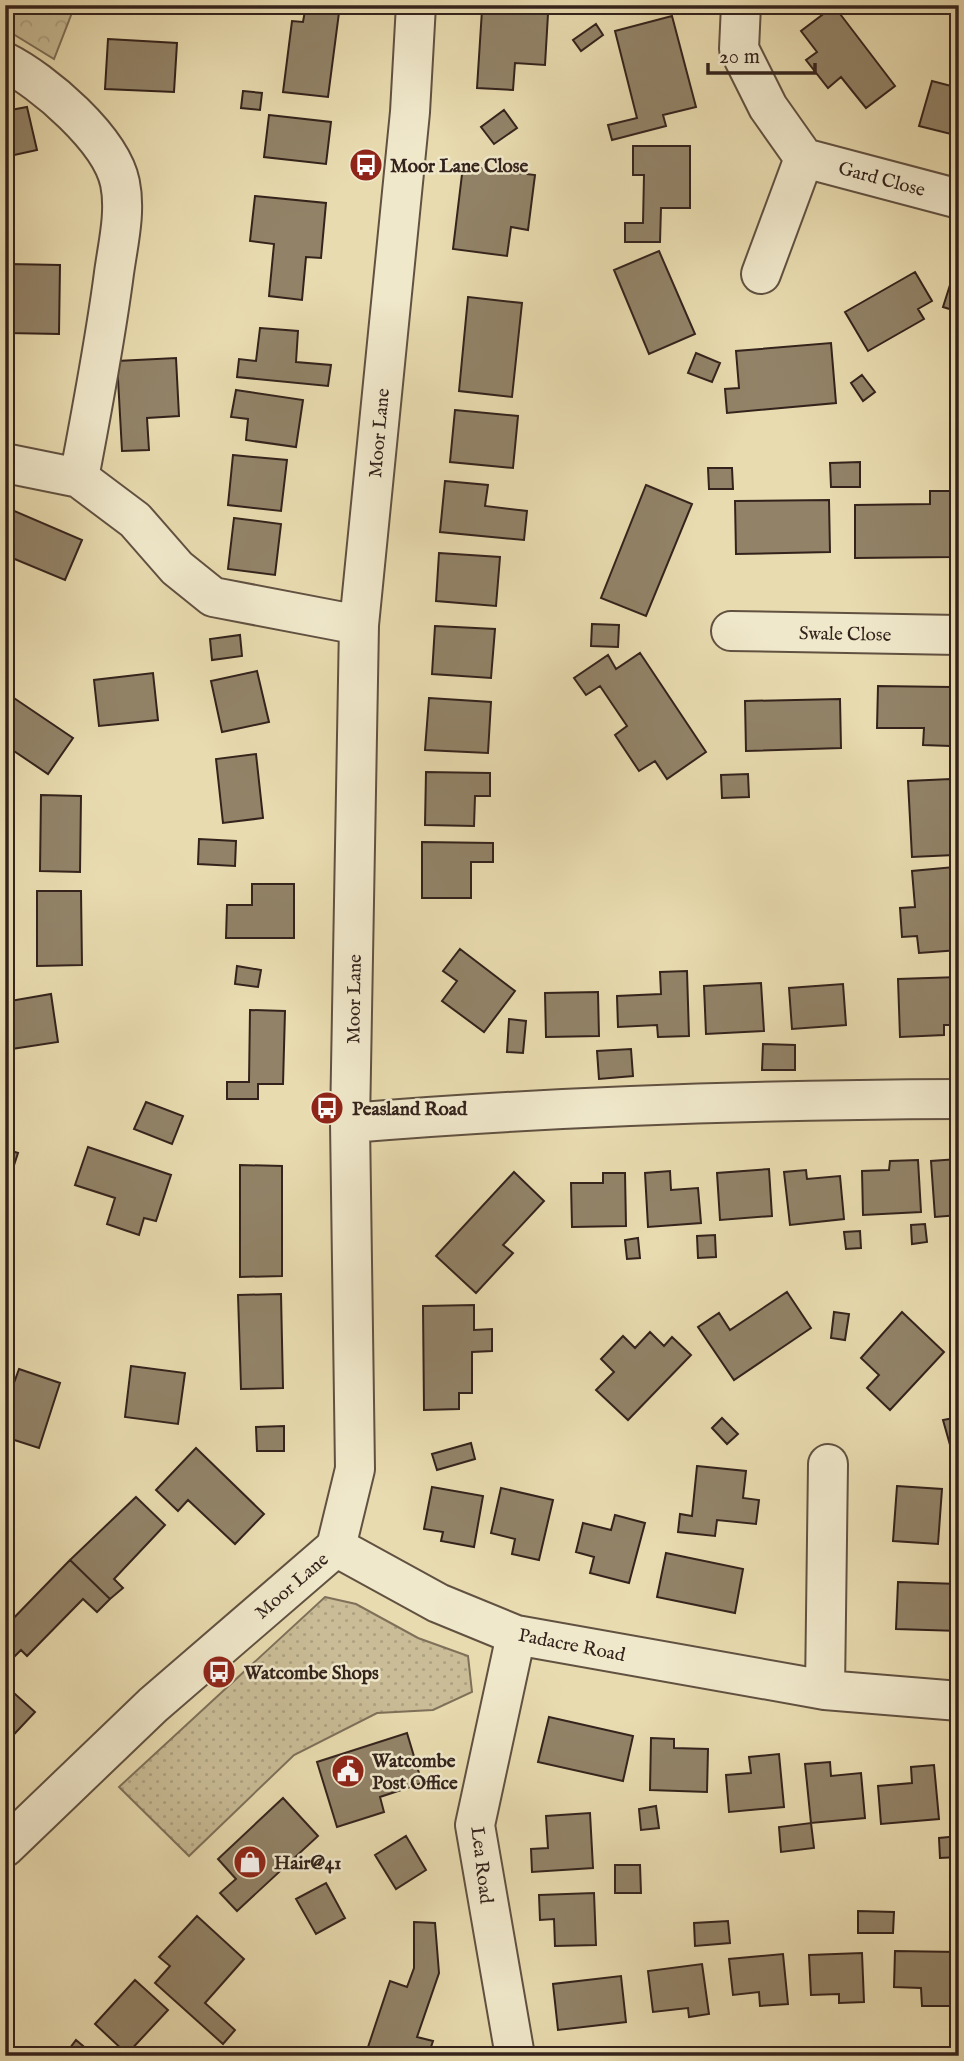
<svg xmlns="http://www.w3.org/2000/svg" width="964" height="2061" font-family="'IM FELL English',serif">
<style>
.grass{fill:url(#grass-dots);stroke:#7e7059;stroke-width:2}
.forest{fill:url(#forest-crowns);stroke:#7e7059;stroke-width:2}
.building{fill:#928368;stroke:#34231c;stroke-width:2}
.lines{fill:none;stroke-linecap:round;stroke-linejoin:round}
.minor-casing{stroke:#615141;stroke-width:42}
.minor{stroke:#f0e8cb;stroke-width:38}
.labels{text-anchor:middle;stroke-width:5;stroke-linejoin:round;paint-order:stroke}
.poi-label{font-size:19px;font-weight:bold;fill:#34231c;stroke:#f0e8cb;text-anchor:start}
.street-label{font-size:19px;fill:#34231c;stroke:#f0e8cb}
</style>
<defs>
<pattern id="grass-dots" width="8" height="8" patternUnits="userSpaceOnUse" patternTransform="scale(1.75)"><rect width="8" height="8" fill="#c9bc96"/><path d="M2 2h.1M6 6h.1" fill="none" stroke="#ada181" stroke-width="1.8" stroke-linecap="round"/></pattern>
<pattern id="forest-crowns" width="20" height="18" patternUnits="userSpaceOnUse" patternTransform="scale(1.75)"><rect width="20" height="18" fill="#c9bc96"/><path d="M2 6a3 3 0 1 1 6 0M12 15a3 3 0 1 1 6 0" fill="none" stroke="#ada181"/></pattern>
</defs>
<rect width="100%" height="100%" fill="#e8dbaf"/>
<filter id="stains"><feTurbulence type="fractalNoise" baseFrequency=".00286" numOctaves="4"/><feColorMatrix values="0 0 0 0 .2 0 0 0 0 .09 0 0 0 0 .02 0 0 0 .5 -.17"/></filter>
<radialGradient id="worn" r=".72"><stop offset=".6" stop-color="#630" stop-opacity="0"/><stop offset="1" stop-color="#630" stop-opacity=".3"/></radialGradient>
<!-- grass -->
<path class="grass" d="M325,1597L356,1604L418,1638L468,1656L472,1692L433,1710L377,1713L294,1755L189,1856L119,1787Z"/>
<!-- forest -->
<path class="forest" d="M5,5H75L54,59L5,29Z"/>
<!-- building -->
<path class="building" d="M306,5H340L328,97L283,92L292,21L303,22Z
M834,6L895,86L866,108L841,77L828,88L806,60L817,52L801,31Z
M482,10L548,14L545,65L515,63L513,90L477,88Z
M672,16L696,107L663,115L666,126L612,140L608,125L637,118L615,31Z
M596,24L603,35L581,51L573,40Z
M108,39L177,43L174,92L105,89Z
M932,81L959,88V136L919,126Z
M243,91L262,93L260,110L241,108Z
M27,107L37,150L5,157V111Z
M504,110L517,128L494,144L481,127Z
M269,115L331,122L326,164L264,157Z
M633,146H690V208H661L660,242H625V223H643L644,175H633Z
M463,166L535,175L528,230L511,227L507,256L453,249Z
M255,196L326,203L321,258L306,257L302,300L269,296L274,244L250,241Z
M659,251L695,334L649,354L614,270Z
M9,264L60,265L59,334L7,333Z
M956,266L959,267V312L943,307Z
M915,272L932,301L918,309L924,319L868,351L845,312Z
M468,297L522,303L512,397L459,391Z
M260,328L298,331L296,362L331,365L328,386L237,377L239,359L256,361Z
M831,343L836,403L727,413L725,389L739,388L736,351Z
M696,353L720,363L712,382L688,373Z
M176,358L179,416L147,418L149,450L122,451L117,361Z
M862,375L875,392L863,401L851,383Z
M236,390L303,400L296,447L246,440L248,419L231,417Z
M455,410L518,416L513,468L450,462Z
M233,455L287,460L281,511L228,505Z
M860,462V487H831L830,463Z
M708,468H732L733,489H709Z
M445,481L488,485L485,506L527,511L524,540L440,532Z
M646,485L692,504L646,616L601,598Z
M930,491H953L954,557L855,558V505L930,504Z
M829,500L830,552L736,554L735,501Z
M5,507L82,540L65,580L5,555Z
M234,518L281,524L275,575L228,569Z
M439,553L500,557L496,606L436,601Z
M592,624L619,625L618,647L591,646Z
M435,626L495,629L491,678L432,674Z
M240,635L242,656L212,660L210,639Z
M640,653L706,752L667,779L655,761L639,771L615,735L627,726L600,686L586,695L574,678L608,655L616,669Z
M257,671L269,722L222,732L211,681Z
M153,673L158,720L99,726L94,680Z
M878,686L951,687L950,746L923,745L924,728H877Z
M5,692L73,738L48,774L5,745Z
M429,698L491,702L488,753L425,750Z
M840,699L841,748L746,751L745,701Z
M256,754L263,818L223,823L216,759Z
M426,772L490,773V796H475L474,826L425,825Z
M748,774L749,797L722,798L721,775Z
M950,779L954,855L912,857L908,781Z
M41,795L81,796L80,872L40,871Z
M199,839L236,841L235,866L198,864Z
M422,842L493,843V862H471V898H422Z
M954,867L959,950L919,953L917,936L902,937L900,908L915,907L912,871Z
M252,884H294V938H226L227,905H252Z
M37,891H81L82,965L37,966Z
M460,949L515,991L484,1032L442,1001L457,981L443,971Z
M237,966L261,970L258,987L235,984Z
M687,971L689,1036L658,1037L657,1025L618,1027L617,996L661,994L660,972Z
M959,977V1025H944V1035L900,1037L898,979Z
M761,983L764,1031L706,1034L704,986Z
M843,984L846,1025L792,1029L789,988Z
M598,992L599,1036L546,1037L545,993Z
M51,994L58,1042L5,1050V1015L12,1014L10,1001Z
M250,1010L285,1011L283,1084H258V1099H227V1082H249Z
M509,1019L526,1021L523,1053L507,1052Z
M763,1044L795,1045V1070H762Z
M631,1049L633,1076L599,1079L597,1051Z
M146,1102L183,1116L172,1144L134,1129Z
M88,1147L171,1175L156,1221L144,1218L139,1235L107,1224L115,1198L75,1185Z
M5,1149L18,1153L5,1193Z
M958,1159L959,1215L935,1217L931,1161Z
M918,1160L921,1212L863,1215L862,1171L889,1170L890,1161Z
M240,1165L282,1166V1276L240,1277Z
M769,1169L772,1216L720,1220L717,1173Z
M806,1170L807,1179L840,1176L844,1219L790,1225L784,1172Z
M670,1171L671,1190L698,1188L701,1223L648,1227L645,1173Z
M514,1172L544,1201L503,1245L513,1253L476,1293L436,1256Z
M603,1173H625L626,1226L572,1227L571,1183H603Z
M925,1224L927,1242L912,1244L911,1225Z
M860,1231L861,1248L846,1249L844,1232Z
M715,1235L716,1257L698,1258L697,1236Z
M638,1238L640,1258L627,1259L625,1240Z
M787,1292L811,1328L734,1380L698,1327L719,1313L730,1330Z
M281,1294L283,1388L241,1389L238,1295Z
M474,1305V1330L492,1329V1351L472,1352V1393H459V1409L424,1410L423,1306Z
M834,1312L849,1314L845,1340L831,1338Z
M902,1312L944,1352L890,1410L867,1388L879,1375L861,1358Z
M650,1332L664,1346L672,1337L691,1355L628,1420L596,1390L614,1372L601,1359L623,1336L635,1348Z
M131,1366L185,1373L178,1424L125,1417Z
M19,1369L60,1383L39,1448L5,1437V1389L11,1391Z
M959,1417V1458L954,1459L943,1420Z
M722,1418L738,1434L727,1444L712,1428Z
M284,1426V1451H257L256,1427Z
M471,1443L475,1459L437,1470L432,1454Z
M196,1448L264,1514L235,1544L188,1500L178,1511L156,1490Z
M697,1466L746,1471L743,1498L759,1500L756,1524L717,1520L715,1536L678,1532L680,1514L692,1516Z
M897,1486L942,1489L938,1544L893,1541Z
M432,1487L483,1496L474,1547L441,1541L443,1532L424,1529Z
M501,1488L553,1500L539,1560L512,1554L515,1539L491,1533Z
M136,1497L165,1525L114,1579L123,1588L110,1599L70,1560Z
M615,1515L645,1523L629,1583L590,1573L594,1557L576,1552L583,1523L611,1530Z
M666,1553L743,1569L735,1613L657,1597Z
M70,1560L110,1599L97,1612L83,1599L27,1656L21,1650L8,1663L5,1661V1627Z
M898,1582L959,1584V1631L896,1629Z
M5,1685L35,1712L5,1744Z
M549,1717L633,1736L623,1781L538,1762Z
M407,1733L422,1783L380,1797L384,1812L337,1827L317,1762Z
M651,1738L674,1739V1748L708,1749L707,1792L650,1790Z
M779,1754L784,1807L729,1812L726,1775L751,1773L749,1757Z
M830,1762L831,1776L861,1773L865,1818L811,1823L805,1764Z
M934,1765L939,1819L881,1824L878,1786L912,1783L911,1767Z
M955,1769H959V1815H955Z
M283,1798L318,1836L237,1911L220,1893L236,1879L218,1859Z
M656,1806L659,1828L641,1830L639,1809Z
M590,1813L593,1868L532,1872L531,1849L548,1848L546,1816Z
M811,1823L814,1848L781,1852L779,1827Z
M406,1836L426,1870L396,1889L375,1855Z
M959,1836V1857L940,1858L939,1838Z
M615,1865H640L641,1893H615Z
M326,1883L345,1918L316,1934L296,1899Z
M594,1893L596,1945L555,1946L554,1919L540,1920L539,1895Z
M858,1911L894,1912L893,1933H858Z
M197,1916L244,1959L205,2003L235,2030L223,2044L155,1983L170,1966L159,1957Z
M728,1921L730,1943L695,1946L694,1923Z
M414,1922L435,1923L439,1973L417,2037L433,2041L428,2056H396L368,2047L390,1981L407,1987L414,1968Z
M895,1951L958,1952L957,2006H922L921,1988L894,1987Z
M862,1953L864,2002L839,2003V1994L811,1995L809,1955Z
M783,1954L788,2004L760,2006L759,1992L733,1995L729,1959Z
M702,1964L709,2014L689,2017L688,2008L653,2012L648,1971Z
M621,1976L626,2022L558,2030L553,1984Z
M135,1980L168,2010L127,2054L95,2024Z
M76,2040L95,2056H64Z"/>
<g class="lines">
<defs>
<path id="minor" d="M741,5L739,49L768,107L804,158L959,199
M5,62C43,81 111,139 120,183C126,212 118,244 114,273C105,342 92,410 79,478
M761,274L804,158
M5,463L79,478L135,520L177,568L213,597L359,625
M731,631L959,635
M350,1123C553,1106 755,1100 959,1099
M336,1547L438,1603L516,1635L825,1690L959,1701
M825,1690L828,1464
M5,1847L153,1705L336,1547L355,1469L350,1123L359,625L410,112L416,5
M515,2056L475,1825L516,1635"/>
</defs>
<!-- minor casing -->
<use href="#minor" class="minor-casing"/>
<!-- minor -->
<use href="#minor" class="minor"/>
</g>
<!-- icons -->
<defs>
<symbol id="bus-disc" viewBox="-11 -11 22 22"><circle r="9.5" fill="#8f2418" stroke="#f0e8cb"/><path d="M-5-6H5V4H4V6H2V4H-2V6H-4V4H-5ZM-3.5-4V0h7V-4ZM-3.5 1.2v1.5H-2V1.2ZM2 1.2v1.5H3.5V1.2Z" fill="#fff"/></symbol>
<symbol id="civic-disc" viewBox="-11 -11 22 22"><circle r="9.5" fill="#8f2418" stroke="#f0e8cb"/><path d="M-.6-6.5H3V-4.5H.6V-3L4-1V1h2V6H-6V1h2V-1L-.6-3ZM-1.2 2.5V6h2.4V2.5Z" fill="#fff"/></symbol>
<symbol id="shop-disc" viewBox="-11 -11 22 22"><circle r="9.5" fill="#8f2418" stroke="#f0e8cb"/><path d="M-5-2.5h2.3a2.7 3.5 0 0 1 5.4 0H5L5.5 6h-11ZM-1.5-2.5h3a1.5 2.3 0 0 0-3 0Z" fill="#fff"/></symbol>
</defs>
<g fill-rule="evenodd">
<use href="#bus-disc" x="347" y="146" width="38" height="38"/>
<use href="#bus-disc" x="308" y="1089" width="38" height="38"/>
<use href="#bus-disc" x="200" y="1653" width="38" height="38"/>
<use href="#civic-disc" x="329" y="1752" width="38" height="38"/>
<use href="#shop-disc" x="231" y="1843" width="38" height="38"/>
</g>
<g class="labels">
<!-- poi labels -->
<g class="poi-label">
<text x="390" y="172">Moor Lane Close</text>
<text x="352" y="1115">Peasland Road</text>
<text x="244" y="1679">Watcombe Shops</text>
<text x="372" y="1767">Watcombe<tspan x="372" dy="22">Post Office</tspan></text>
<text x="274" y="1869">Hair@41</text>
</g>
<!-- street labels -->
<g class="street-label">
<text transform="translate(882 178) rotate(15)" y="7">Gard Close</text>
<text transform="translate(378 433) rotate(-85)" y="7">Moor Lane</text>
<text transform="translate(845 633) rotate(1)" y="7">Swale Close</text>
<text transform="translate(353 999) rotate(-89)" y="7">Moor Lane</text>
<text transform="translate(291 1585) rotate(-41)" y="7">Moor Lane</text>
<text transform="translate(572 1644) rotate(11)" y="7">Padacre Road</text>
<text transform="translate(483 1865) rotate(83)" y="7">Lea Road</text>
</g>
</g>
<!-- margin -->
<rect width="964" height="2061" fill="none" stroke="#e8dbaf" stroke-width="28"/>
<rect x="7" y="7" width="950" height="2047" fill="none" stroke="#34231c" stroke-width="3.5"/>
<rect x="14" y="14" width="936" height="2033" fill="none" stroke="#34231c" stroke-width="2"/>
<!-- scale -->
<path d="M708 63v10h107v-10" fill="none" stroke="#34231c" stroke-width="3.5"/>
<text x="719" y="63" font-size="21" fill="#34231c" stroke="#f0e8cb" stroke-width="5" paint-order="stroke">20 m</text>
<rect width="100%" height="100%" filter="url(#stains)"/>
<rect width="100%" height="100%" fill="url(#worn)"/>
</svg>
